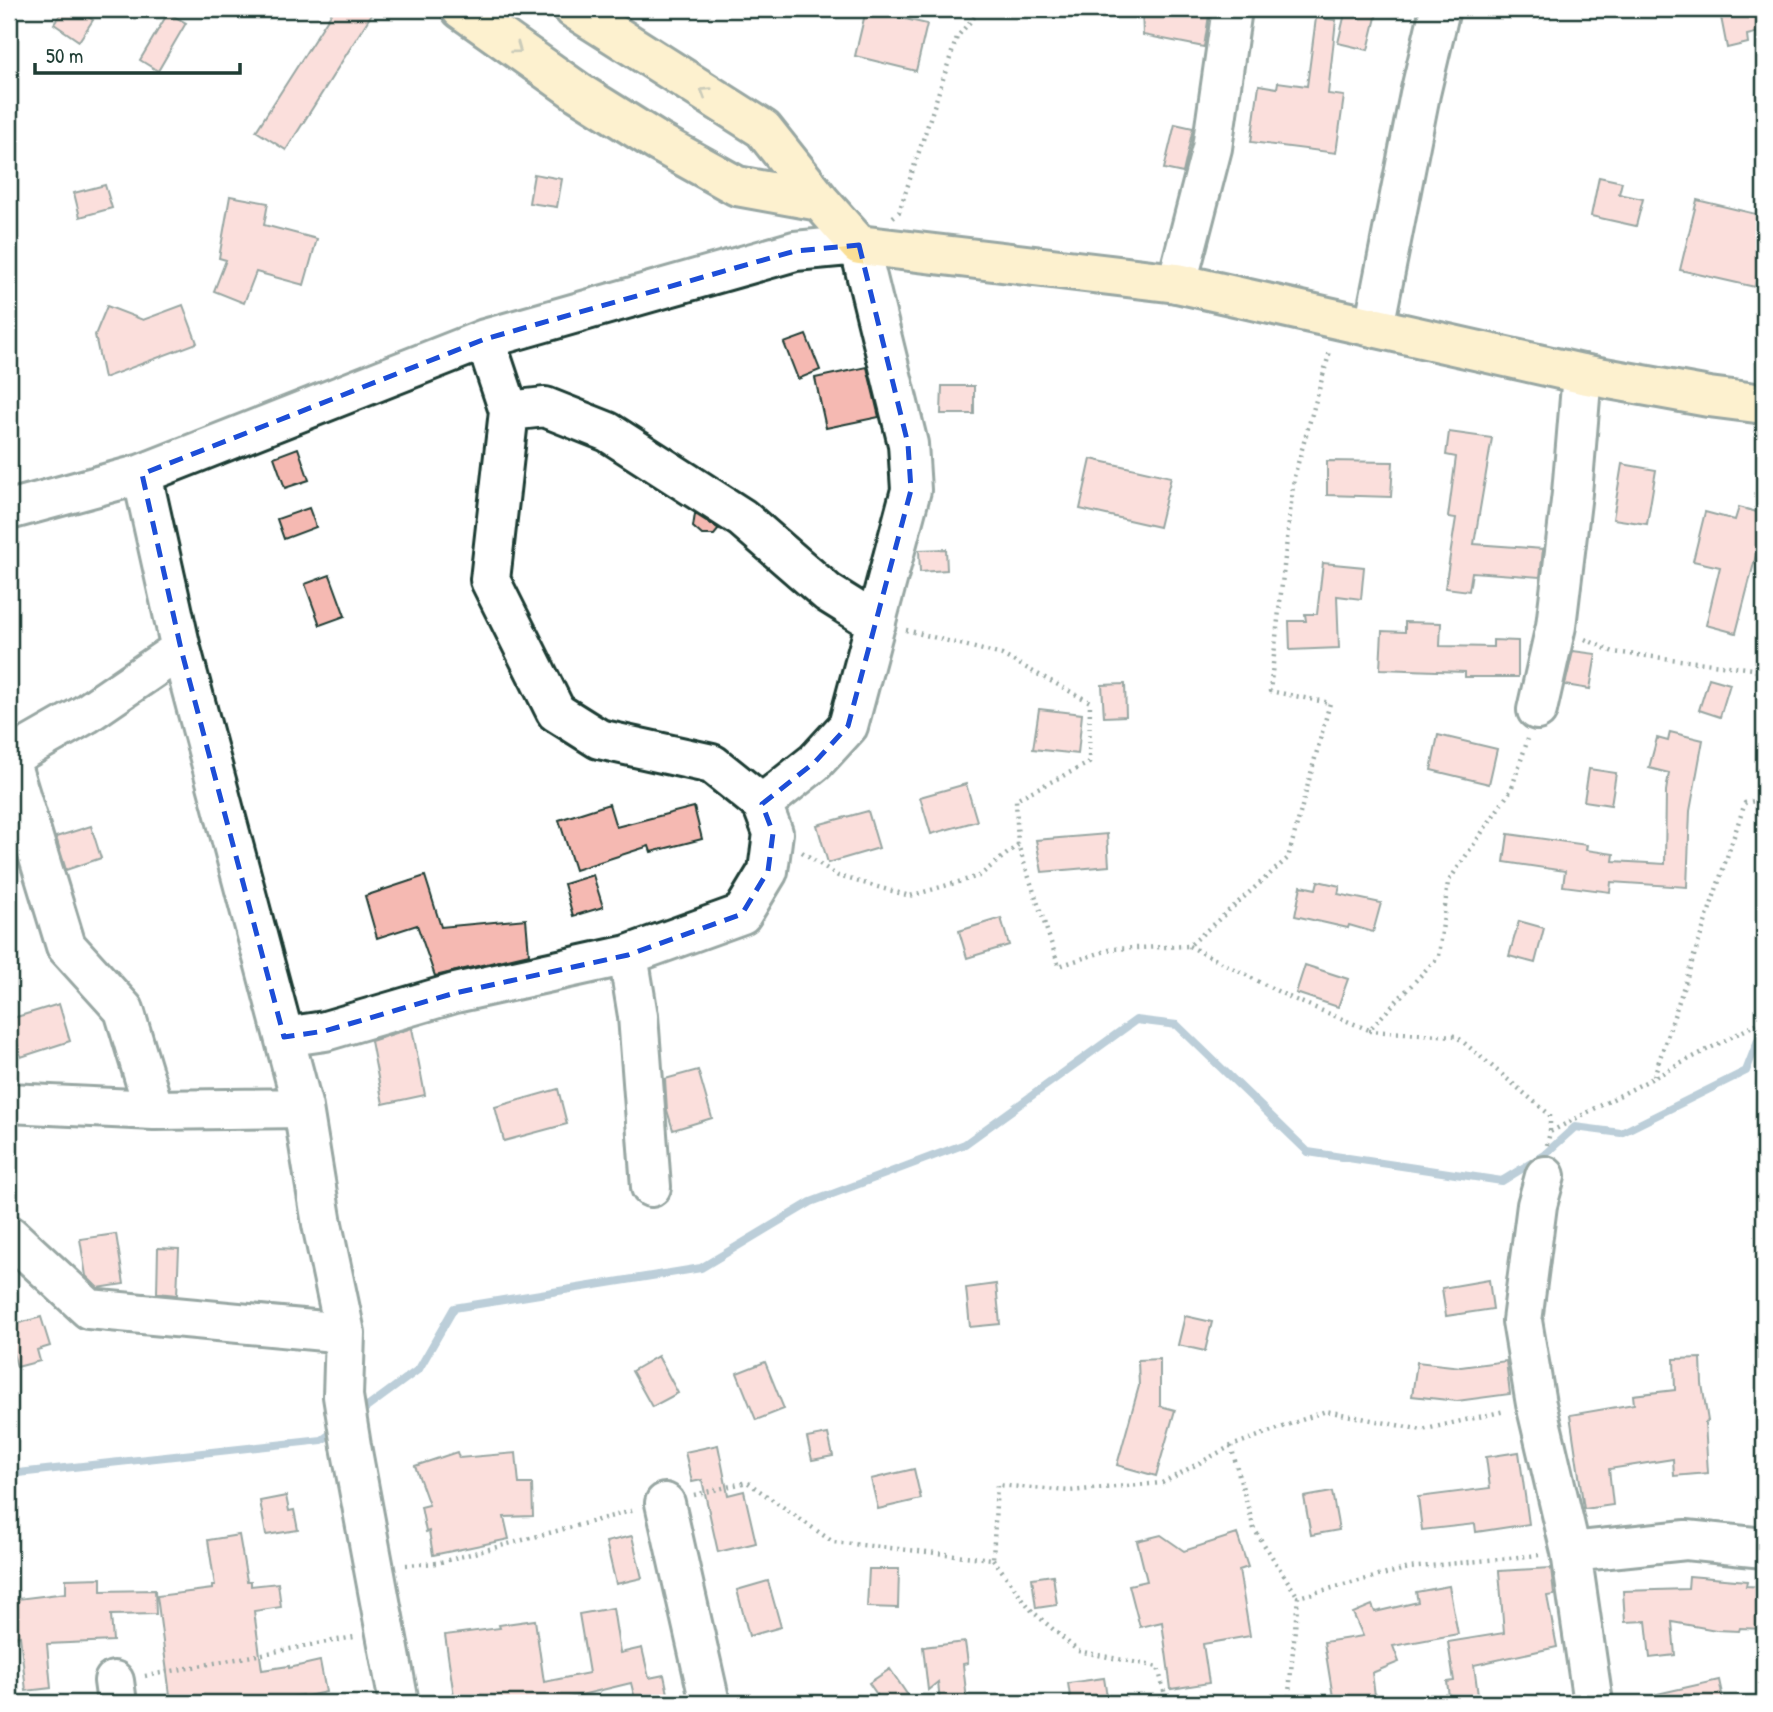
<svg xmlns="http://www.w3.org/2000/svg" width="1773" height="1712" font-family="'Patrick Hand',sans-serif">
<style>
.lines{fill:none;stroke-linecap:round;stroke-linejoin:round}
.stream{stroke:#6a93aa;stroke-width:8}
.building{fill:#f5b9b2;stroke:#1f3d34;stroke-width:2}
.minor-casing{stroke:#1f3d34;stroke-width:44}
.major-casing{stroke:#1f3d34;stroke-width:44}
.path{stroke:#1f3d34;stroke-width:4.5;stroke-dasharray:2 5;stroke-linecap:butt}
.minor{stroke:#fff;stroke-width:38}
.major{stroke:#fadf96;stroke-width:38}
.oneway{stroke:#8c8e65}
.marked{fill:none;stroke:#1d4ed8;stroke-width:5;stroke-dasharray:14 9;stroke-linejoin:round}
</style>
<rect width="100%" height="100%" fill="#fff"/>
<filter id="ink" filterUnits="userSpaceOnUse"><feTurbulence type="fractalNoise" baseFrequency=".0143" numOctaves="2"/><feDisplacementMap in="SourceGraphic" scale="14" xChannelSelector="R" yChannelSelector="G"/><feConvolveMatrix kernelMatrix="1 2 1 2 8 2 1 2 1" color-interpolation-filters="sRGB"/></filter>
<g filter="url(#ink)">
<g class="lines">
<!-- stream -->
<path class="stream" d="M358,1414L419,1369L454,1308L701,1268L811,1202L965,1144L1136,1020L1177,1025L1308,1152L1502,1181L1544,1155L1575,1127L1621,1133L1746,1071L1764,1025
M9,1474L322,1440L336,1430"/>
</g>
<!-- building -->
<path class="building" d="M64,9H77L93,20L79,41L54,24Z
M334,9H375L286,150L256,131Z
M1142,9H1210L1204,47L1143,35Z
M1346,9H1378L1368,50L1338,43Z
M1738,9H1764V31L1747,35L1748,43L1727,48L1720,12Z
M866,10L927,24L916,71L855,56Z
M168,13L186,23L158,71L140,60Z
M1316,18L1336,20L1328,94L1344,96L1336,153L1251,142L1259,85L1277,88L1278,82L1307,86Z
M1175,124L1193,128L1183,173L1164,169Z
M534,174L562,179L557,207L529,203Z
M1599,177L1622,182L1619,194L1643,199L1636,226L1591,216Z
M105,185L112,208L80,217L74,193Z
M230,196L268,203L264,225L317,239L304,285L256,272L244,303L214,291L226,260L219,258Z
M1697,200L1764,216V247L1755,287L1680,270Z
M183,305L197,343L104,378L95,335L107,306L143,320Z
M806,335L820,370L798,379L784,343Z
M867,367L879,417L826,428L815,378Z
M942,386H974V414H941Z
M1449,432L1492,438L1474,544L1543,549L1540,577L1472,572L1469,591L1445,588L1456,518L1448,517L1456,457L1446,455Z
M298,448L309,480L285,488L274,457Z
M1091,459L1171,477L1159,527L1080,509Z
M1327,461L1393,462L1391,497L1327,495Z
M1622,464L1656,470L1647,524L1613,519Z
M1739,507L1764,514V524L1736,633L1706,625L1720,567L1693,561L1705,512L1735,520Z
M309,508L316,527L284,539L277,519Z
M695,514L719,529L714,535H702L693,527Z
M946,549L947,570L920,572L919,550Z
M1323,563L1364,567L1361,599L1337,596L1339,648L1290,650L1289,621H1306L1305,614H1317Z
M330,575L345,616L320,625L305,584Z
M1405,622L1441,623L1440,646L1493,647V640L1518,641V677H1465V672L1380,669L1382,631L1405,632Z
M1573,651L1596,654L1590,689L1565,685Z
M1709,678L1730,684L1720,717L1699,710Z
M1125,684L1126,716L1104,717L1102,685Z
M1039,709L1082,714L1078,754L1033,749Z
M1670,732L1703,740L1690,811L1687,887L1611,882L1610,892L1563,886L1565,871L1504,862L1508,834L1587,845L1586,850L1614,854L1613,861L1665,864L1666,791L1669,773L1649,768L1657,738L1668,741Z
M1438,735L1497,749L1489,784L1431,770Z
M1589,769L1616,773L1611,805L1584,801Z
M966,784L977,821L931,834L920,797Z
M609,804L616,827L694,807L702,839L651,852L649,846L575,870L559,820Z
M868,811L879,848L828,863L817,825Z
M91,826L101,858L66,870L56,837Z
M1107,834L1109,866L1042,872L1036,840Z
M593,875L603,907L573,916L564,884Z
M425,876L441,927L526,919L529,954L435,976L417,925L377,938L365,896Z
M1318,881L1340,886L1338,894L1381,903L1373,932L1349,925L1348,928L1295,916L1301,886L1316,889Z
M1001,918L1009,945L967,958L959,931Z
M1519,921L1544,928L1535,963L1509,956Z
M1305,965L1348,979L1338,1007L1296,993Z
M59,1004L70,1041L21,1057L10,1019Z
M412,1028L425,1095L383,1104L371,1041Z
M698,1070L712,1118L673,1130L667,1110L665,1079Z
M558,1089L567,1124L504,1141L495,1107Z
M116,1234L124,1284L98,1288L86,1276L80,1239Z
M158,1248L179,1249L177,1295L157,1293Z
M1489,1280L1493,1309L1446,1316L1442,1288Z
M996,1284L1000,1324L970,1327L966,1288Z
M1185,1316L1212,1322L1205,1351L1178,1345Z
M41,1317L50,1346L37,1350L40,1361L17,1367L9,1338V1326Z
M658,1356L678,1393L652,1407L632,1371Z
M1701,1358L1702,1384L1708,1421L1705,1422L1708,1473L1674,1476L1673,1459L1609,1469L1613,1505L1584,1509L1570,1415L1634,1404L1633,1395L1675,1390L1674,1359Z
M1160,1359V1406L1175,1410L1156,1476L1117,1465L1139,1386L1138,1360Z
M1506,1361L1510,1394L1457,1401L1412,1396L1417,1362L1461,1367Z
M765,1362L784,1409L756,1420L737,1373Z
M828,1434L833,1456L812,1460L807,1438Z
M718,1445L728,1495L744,1491L756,1543L718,1552L702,1480L692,1482L685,1452Z
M457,1452L459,1458L516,1453L519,1484H532L533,1516L504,1517L509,1539L433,1555L429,1531L426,1532L421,1507L429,1505L415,1466Z
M1519,1452L1529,1524L1476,1532L1475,1524L1422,1530L1418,1497L1490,1488L1486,1457Z
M914,1469L921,1499L878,1509L871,1479Z
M1332,1492L1339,1530L1311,1535L1304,1497Z
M286,1496L289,1511L294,1510L298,1530L266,1535L260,1501Z
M1237,1534L1248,1567L1239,1570L1250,1636L1203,1644L1209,1683L1171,1689L1162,1622L1140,1627L1129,1585L1147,1581L1137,1541L1161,1535L1184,1551Z
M239,1535L247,1581H251V1586L278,1583L281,1607L254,1611L262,1670L289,1666V1668L320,1661L326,1692L303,1697L302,1695L254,1703H171L157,1596L212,1589V1586H215L208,1540Z
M632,1536L642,1578L616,1584L606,1542Z
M1551,1568L1554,1595L1547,1596L1557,1647L1474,1665L1479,1703H1450L1447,1682L1454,1681L1448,1642L1504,1633L1499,1571Z
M869,1569H899L898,1608L867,1607Z
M1053,1575L1057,1605L1036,1608L1032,1578Z
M1689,1576L1747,1581L1746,1586L1764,1587V1629L1740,1628L1739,1631L1716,1630L1672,1622L1675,1655L1650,1658L1646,1621L1625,1622L1623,1591L1688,1589Z
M101,1578V1591L155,1590L156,1614L111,1615L113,1641L47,1644L51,1688L26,1691L20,1636L13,1637L9,1600L66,1593V1579Z
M768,1581L781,1627L749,1636L737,1590Z
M1449,1586L1458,1634L1393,1646L1399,1662L1372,1673L1376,1703H1334L1324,1642L1363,1636L1353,1613L1372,1605L1375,1612L1418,1602L1416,1592Z
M613,1608L620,1653L642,1648L649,1678L664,1675L670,1703H636L631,1683L548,1703H455L445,1635L500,1628L499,1625L535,1620L544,1682L589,1673L579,1614Z
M965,1642L968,1663L963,1664L967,1701L940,1703L938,1682L928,1690L923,1647Z
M890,1669L913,1703H883L869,1683Z
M1104,1678L1108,1703H1071L1068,1683Z
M1719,1680L1724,1703H1658L1657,1694Z"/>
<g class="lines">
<defs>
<path id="minor" d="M1177,283L1212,148L1232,9
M1374,327L1420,94L1440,9
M509,411L545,407L608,432L742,518L828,593L876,623
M142,474L181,649L303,1108L322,1224L345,1333L343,1396L351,1446L399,1703
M9,510L142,474L485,339L795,251L859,245L908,444L911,490L848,726L815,762L762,804
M1537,710L1556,626L1572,493L1582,374
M9,758L86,714L181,649
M9,759L66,946L124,1010L154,1110
M628,955L638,1016L651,1187
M284,1037L325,1031L455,993L628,955L742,914L768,871L773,833L762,804L712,764L599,739L556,712L490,580L509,411L485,339
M9,1103L154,1110L303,1108
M1545,1176L1537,1205L1522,1321L1536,1404L1571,1552L1593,1703
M9,1235L89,1309L345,1333
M665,1503L710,1703
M1571,1552L1686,1540L1764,1548
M114,1681L117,1703"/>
<path id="major" d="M461,9L578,92L658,142L737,186L820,201
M574,9L763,129L820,201L859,245L1177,283L1582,374L1709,397L1764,404"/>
</defs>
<!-- minor casing -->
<use href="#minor" class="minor-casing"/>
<!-- major casing -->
<use href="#major" class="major-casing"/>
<!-- path -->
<path class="path" d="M893,217L899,212L957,37L981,9
M906,630L1002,655L1090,702L1089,763L1016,799L1018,845L1059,966L1112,949L1189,946L1288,858L1330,703L1270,691L1294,477L1330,351
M1585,639L1613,652L1754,669L1764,680
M802,852L838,876L910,896L979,876L1018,845
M1189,946L1291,998L1369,1030L1439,956L1448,882L1511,790L1528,739
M1369,1031L1456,1036L1550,1115V1132
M1654,1076L1745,803L1764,799
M1547,1145L1550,1132L1764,1020
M1231,1446L1254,1529L1298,1597
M694,1495L747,1482L833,1542L993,1559L997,1485L1069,1491L1162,1483L1231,1446L1326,1411L1422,1430L1505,1411
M993,1559L1032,1611L1078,1651L1158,1667L1167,1703
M406,1565L437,1563L635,1510
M145,1676L354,1637
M1288,1703L1298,1597L1409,1568L1539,1555"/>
<!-- minor -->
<use href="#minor" class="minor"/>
<!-- major -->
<use href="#major" class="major"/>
</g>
<!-- one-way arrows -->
<defs><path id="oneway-chevron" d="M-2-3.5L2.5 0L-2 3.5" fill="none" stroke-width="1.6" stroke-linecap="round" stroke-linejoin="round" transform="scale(1.75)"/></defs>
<g class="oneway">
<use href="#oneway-chevron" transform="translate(517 49) rotate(36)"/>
<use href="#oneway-chevron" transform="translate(705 92) rotate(-148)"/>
</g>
</g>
<!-- marked area -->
<path d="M0 0H1773V1712H0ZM859,245L908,444L911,490L848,726L815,762L762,804L773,833L768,871L742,914L628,955L455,993L325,1031L284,1037L181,649L142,474L485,339L795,251Z" fill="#fff" fill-opacity=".55" fill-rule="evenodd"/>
<path class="marked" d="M859,245L908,444L911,490L848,726L815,762L762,804L773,833L768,871L742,914L628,955L455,993L325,1031L284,1037L181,649L142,474L485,339L795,251Z"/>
<!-- margin -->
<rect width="1773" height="1712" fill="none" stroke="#fff" stroke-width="35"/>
<rect x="18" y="18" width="1738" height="1677" fill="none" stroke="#1f3d34" stroke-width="2.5" filter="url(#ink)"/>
<!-- scale -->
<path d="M35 63v10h205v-10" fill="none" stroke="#1f3d34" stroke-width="3.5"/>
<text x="46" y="63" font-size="21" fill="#1f3d34" stroke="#ffffff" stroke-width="5" paint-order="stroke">50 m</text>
</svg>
